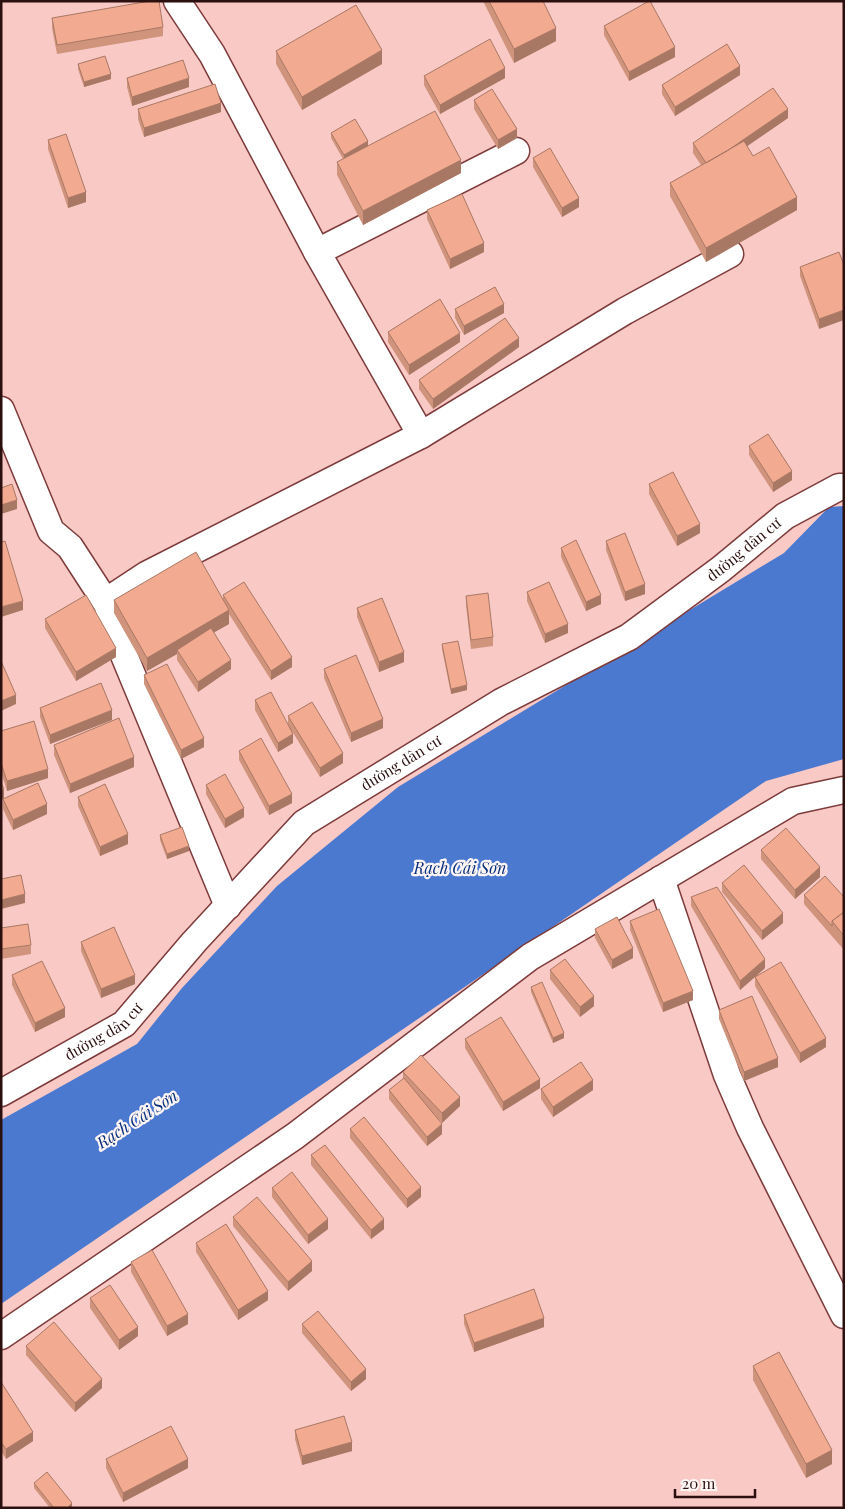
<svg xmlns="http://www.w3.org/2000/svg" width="845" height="1509" font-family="'Playfair Display',serif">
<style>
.water{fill:#4b79cf}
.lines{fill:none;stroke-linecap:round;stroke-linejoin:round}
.minor-casing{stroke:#7d3b3b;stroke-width:29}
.minor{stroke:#fff;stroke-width:26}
.wall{fill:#d0937c}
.shaded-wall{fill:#a97865}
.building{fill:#f2ab90;stroke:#a97865}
.labels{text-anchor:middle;stroke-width:4.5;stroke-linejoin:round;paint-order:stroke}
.street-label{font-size:15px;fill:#2c1010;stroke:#fef5f5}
.water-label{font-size:16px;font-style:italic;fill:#08307d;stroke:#fef5f5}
</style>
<rect width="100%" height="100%" fill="#f9c9c6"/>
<!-- water -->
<path class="water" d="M844,506V759L766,781L1,1304V1120L137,1044L182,988L277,886L398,787L784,553L829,507Z"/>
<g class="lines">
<defs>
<g id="minor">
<path d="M177,1L212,54L317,252L421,435L146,575L108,600L109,619L228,906"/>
<path d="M317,252L516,151"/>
<path d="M1,410L51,531L70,547L107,604"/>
<path d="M421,435L625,311L730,254"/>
<path d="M661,879L727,1075L750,1128L844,1315"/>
<path id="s1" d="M1,1093L124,1024L194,942L304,823L501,702L629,637L721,569L785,516L839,487H844"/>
<path d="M1,1336L295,1136L530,957L793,801L844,790"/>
</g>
</defs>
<!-- minor casing -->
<use href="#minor" class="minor-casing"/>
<!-- minor -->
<use href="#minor" class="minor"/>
</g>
<!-- wall -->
<path class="wall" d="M483,1H543L556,41L514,63Z
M52,18L163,27V36L57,54L52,28Z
M604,26L675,57L629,81L604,35Z
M276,51L382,64L302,110L276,64Z
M78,64L111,79L84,87L78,69Z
M740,75L675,116L662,94V85Z
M424,76L505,78L440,114L424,85Z
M127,78L189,87L132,106L127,87Z
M474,100L517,138L498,149L474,109Z
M138,109L221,112L144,137L138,119Z
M788,118L747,146L753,156L797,210L706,262L670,196V183L701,165L693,153V143Z
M331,133L368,146L461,173L363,225L337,175V162L343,159L331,138Z
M48,140L86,202L68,208L48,149Z
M533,158L579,207L562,217L533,167Z
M427,210L484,252L450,269L427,219Z
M839,252L819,329L800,276V267Z
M455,309L504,313L464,335L455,318Z
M388,332L460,342L409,375L388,342Z
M519,347L433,409L419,389V380Z
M749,446L792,480L773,492L749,455Z
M649,484L700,533L677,546L649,494Z
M606,541L645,594L625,601L606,550Z
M561,548L601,604L586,611L561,557Z
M527,592L568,633L545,643L527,601Z
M223,595L292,667L271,680L229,614V624L214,632L231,669L198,692L177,660V654L147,671L114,613V600H223Z
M466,596L493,637V646L471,649L466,605Z
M357,608L404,662L379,672L357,617Z
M45,619L116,657L76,681L45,628Z
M442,644L467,690L451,694L442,649Z
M324,669L383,728L351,742L324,678Z
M144,675L204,747L181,759L144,684Z
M255,700L288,725V716L343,763L320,777L292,731L293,743L278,752L255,710Z
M40,708L112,720L50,744L40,717Z
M1,731L48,778L7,791L1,772Z
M54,745L134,767L70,793L54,755Z
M239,751L292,803L269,815L239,760Z
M206,785L244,817L225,828L206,794Z
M78,797L128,844L100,856L78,806Z
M3,799L47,814L13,830L3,809Z
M160,835L189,851L167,859L160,840Z
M761,850L820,877L795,899L761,859Z
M722,883L783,923L762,940L722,892Z
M804,895L844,897V950L804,904Z
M691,897L765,968L757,975L826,1047L800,1063L755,986V977L740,990L691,906Z
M630,921L693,1000L663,1012L630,930Z
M1,928L31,945V954L1,959Z
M595,929L633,958L612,969L595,938Z
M81,942L135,984L101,998L81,951Z
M550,970L594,1006L580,1017L550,979Z
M12,975L65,1017L35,1032L12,985Z
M531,987L564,1038L553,1043L531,992Z
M719,1010L778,1067L744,1081L719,1019Z
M465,1039L540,1088L503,1111L465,1048Z
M403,1072L460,1106L442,1123L432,1112L442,1134L427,1146L389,1099V1090L403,1079Z
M541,1089L593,1090L553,1117L541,1099Z
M350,1129L421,1197L407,1208L350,1138Z
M311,1155L384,1229L371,1239L311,1165Z
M272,1188L328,1229L308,1244L272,1197Z
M233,1217L312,1271L288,1291L233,1226Z
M196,1243L268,1300L238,1320L196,1252Z
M131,1262L188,1324L167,1336L131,1272Z
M90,1298L138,1336L119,1350L90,1308Z
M464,1315L544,1327L474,1352L464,1324Z
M302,1324L366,1379L351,1391L302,1333Z
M26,1346L102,1388L75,1412L26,1355Z
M753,1366L832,1464L806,1478L753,1380Z
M1,1382L33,1441L6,1459L1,1451Z
M295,1430L352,1451L302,1465L295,1439Z
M106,1459L188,1468L123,1502L106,1468Z
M34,1483L72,1508H50L34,1488Z"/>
<!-- shaded-wall -->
<path class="shaded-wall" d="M556,28V41L514,63V49Z
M675,47V57L629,81V72Z
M382,50V64L302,110V97Z
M740,66V75L675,116V107Z
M505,68V78L440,114V105Z
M111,74V79L84,87V82Z
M189,78V87L132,106V97Z
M221,103V112L144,137V128Z
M788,109V118L707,174V164Z
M517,129V138L498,149V140Z
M368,141V146L344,160V155Z
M461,160V173L363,225V211Z
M86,192V202L68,208V198Z
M797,197V210L706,262V248Z
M579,198V207L562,217V208Z
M484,243V252L450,269V259Z
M504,304V313L464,335V326Z
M844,310V320L819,329V319Z
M460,333V342L409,375V365Z
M519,338V347L433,409V399Z
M792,471V480L773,492V483Z
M17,500V509L1,514V505Z
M700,524V533L677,546V536Z
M645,584V594L625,601V592Z
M601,595V604L586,611V602Z
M23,601V610L1,617V607Z
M229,610V624L178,653L177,650V654L147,671V658Z
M568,624V633L545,643V634Z
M116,648V657L76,681V672Z
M404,652V662L379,672V662Z
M292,657V667L271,680V671Z
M231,660V669L198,692V682Z
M467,685V690L451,694V689Z
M16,695V704L1,711V701Z
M112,710V720L50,744V735Z
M383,719V728L351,742V733Z
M293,734V743L278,752V743Z
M204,738V747L181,759V750Z
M343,753V763L320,777V768Z
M134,757V767L70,793V784Z
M48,769V778L7,791V781Z
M4,789V798L1,800V791Z
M292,794V803L269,815V806Z
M47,804V814L13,830V820Z
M244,808V817L225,828V819Z
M128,834V844L100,856V847Z
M189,846V851L167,859V854Z
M820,867V877L795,899V890Z
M25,894V903L1,909V900Z
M783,913V923L762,940V931Z
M633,948V958L612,969V960Z
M765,959V968L740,990V981Z
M135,975V984L101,998V989Z
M693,991V1000L663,1012V1003Z
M594,996V1006L580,1017V1007Z
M65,1008V1017L35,1032V1023Z
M564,1033V1038L553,1043V1038Z
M826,1038V1047L800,1063V1053Z
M778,1058V1067L744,1081V1072Z
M540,1079V1088L503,1111V1102Z
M593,1080V1090L553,1117V1107Z
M460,1097V1106L442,1123V1113Z
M442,1124V1134L427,1146V1137Z
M421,1187V1197L407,1208V1199Z
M328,1219V1229L308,1244V1235Z
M384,1219V1229L371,1239V1230Z
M312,1261V1271L288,1291V1282Z
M268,1291V1300L238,1320V1310Z
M188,1314V1324L167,1336V1326Z
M544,1318V1327L474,1352V1343Z
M138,1327V1336L119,1350V1340Z
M366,1369V1379L351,1391V1382Z
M102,1379V1388L75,1412V1403Z
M33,1432V1441L6,1459V1449Z
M352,1442V1451L302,1465V1456Z
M832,1450V1464L806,1478V1464Z
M188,1459V1468L123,1502V1493Z
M72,1503V1508H67Z"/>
<!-- building -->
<path class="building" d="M150,1H159L163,27L57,45L52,18Z
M489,1H543L556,28L514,49Z
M649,1H650L675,47L629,72L604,26Z
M356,5L382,50L302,97L276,51Z
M490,39L505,68L440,105L424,76Z
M727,44L740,66L675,107L662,85Z
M105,56L111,74L84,82L78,64Z
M183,60L189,78L132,97L127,78Z
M215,84L221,103L144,128L138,109Z
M773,88L788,109L727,151L706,163L693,143Z
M492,89L517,129L498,140L474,100Z
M435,111L461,160L363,211L337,162Z
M355,119L368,141L344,155L331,133Z
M66,134L86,192L68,198L48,140Z
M744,141L753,156L769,147L797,197L706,248L670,183Z
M550,148L579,198L562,208L533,158Z
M462,194L484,243L450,259L427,210Z
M839,252L844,265V310L819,319L800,267Z
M495,287L504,304L464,326L455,309Z
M440,299L460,333L409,365L388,332Z
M505,318L519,338L433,399L419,380Z
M768,434L792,471L773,483L749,446Z
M673,472L700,524L677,536L649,484Z
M12,484L17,500L1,505V488Z
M625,533L645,584L625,592L606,541Z
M576,540L601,595L586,602L561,548Z
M5,541L23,601L1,607V542Z
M196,552L229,610L147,658L114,600Z
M244,582L292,657L271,671L223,595Z
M549,582L568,624L545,634L527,592Z
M488,593L493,637L471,640L466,596Z
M86,595L116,648L76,672L45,619Z
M382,598L404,652L379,662L357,608Z
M211,628L231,660L198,682L177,650Z
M458,641L467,685L451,689L442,644Z
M356,655L383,719L351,733L324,669Z
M1,661L16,695L1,701Z
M167,664L204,738L181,750L144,675Z
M101,683L112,710L50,735L40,708Z
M271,692L293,734L278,743L255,700Z
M312,702L343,753L320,768L288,716Z
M119,718L134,757L70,784L54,745Z
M34,721L48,769L7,781L1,763V731Z
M261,738L292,794L269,806L239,751Z
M225,774L244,808L225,819L206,785Z
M1,783L4,789L1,791Z
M38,783L47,804L13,820L3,799Z
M105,784L128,834L100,847L78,797Z
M182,827L189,846L167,854L160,835Z
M786,828L820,867L795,890L761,850Z
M744,865L783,913L762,931L722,883Z
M21,875L25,894L1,900V879Z
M825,876L844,897V912L832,921V926L804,895Z
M717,887L765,959L740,981L691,897Z
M659,909L693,991L663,1003L630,921Z
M844,912V936L832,921Z
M617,917L633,948L612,960L595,929Z
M28,924L31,945L1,949V928Z
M114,927L135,975L101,989L81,942Z
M565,959L594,996L580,1007L550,970Z
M42,961L65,1008L35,1023L12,975Z
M781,962L826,1038L800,1053L755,977Z
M542,982L564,1033L553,1038L531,987Z
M752,996L778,1058L744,1072L719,1010Z
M501,1017L540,1079L503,1102L465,1039Z
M421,1055L460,1097L442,1113L403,1072Z
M581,1062L593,1080L553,1107L541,1089Z
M404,1078L442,1124L427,1137L389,1090Z
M364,1117L421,1187L407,1199L350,1129Z
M325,1145L384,1219L371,1230L311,1155Z
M292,1172L328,1219L308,1235L272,1188Z
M257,1197L312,1261L288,1282L233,1217Z
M226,1224L268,1291L238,1310L196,1243Z
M152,1250L188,1314L167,1326L131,1262Z
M110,1285L138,1327L119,1340L90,1298Z
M534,1289L544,1318L474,1343L464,1315Z
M318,1311L366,1369L351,1382L302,1324Z
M54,1322L102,1379L75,1403L26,1346Z
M779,1352L832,1450L806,1464L753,1366Z
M1,1382L33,1432L6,1449L1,1442Z
M344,1416L352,1442L302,1456L295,1430Z
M171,1426L188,1459L123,1493L106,1459Z
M47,1472L72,1503L67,1508H54L34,1483Z"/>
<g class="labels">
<!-- street labels -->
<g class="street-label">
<text dy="5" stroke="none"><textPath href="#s1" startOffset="930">đường dân cư</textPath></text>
<text dy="5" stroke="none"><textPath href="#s1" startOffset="525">đường dân cư</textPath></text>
<text dy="5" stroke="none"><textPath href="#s1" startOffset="120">đường dân cư</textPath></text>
</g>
<!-- water labels -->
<g class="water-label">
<text x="460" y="874">Rạch Cái Sơn</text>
<text transform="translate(137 1119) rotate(-33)" y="6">Rạch Cái Sơn</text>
</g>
</g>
<!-- border -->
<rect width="845" height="1509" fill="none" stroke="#2c1010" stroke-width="5"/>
<!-- scale -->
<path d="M675 1489v8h80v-8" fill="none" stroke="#2c1010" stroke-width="2.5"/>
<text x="682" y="1489" font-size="15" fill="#2c1010" stroke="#fef5f5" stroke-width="4" paint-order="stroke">20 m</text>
</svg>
